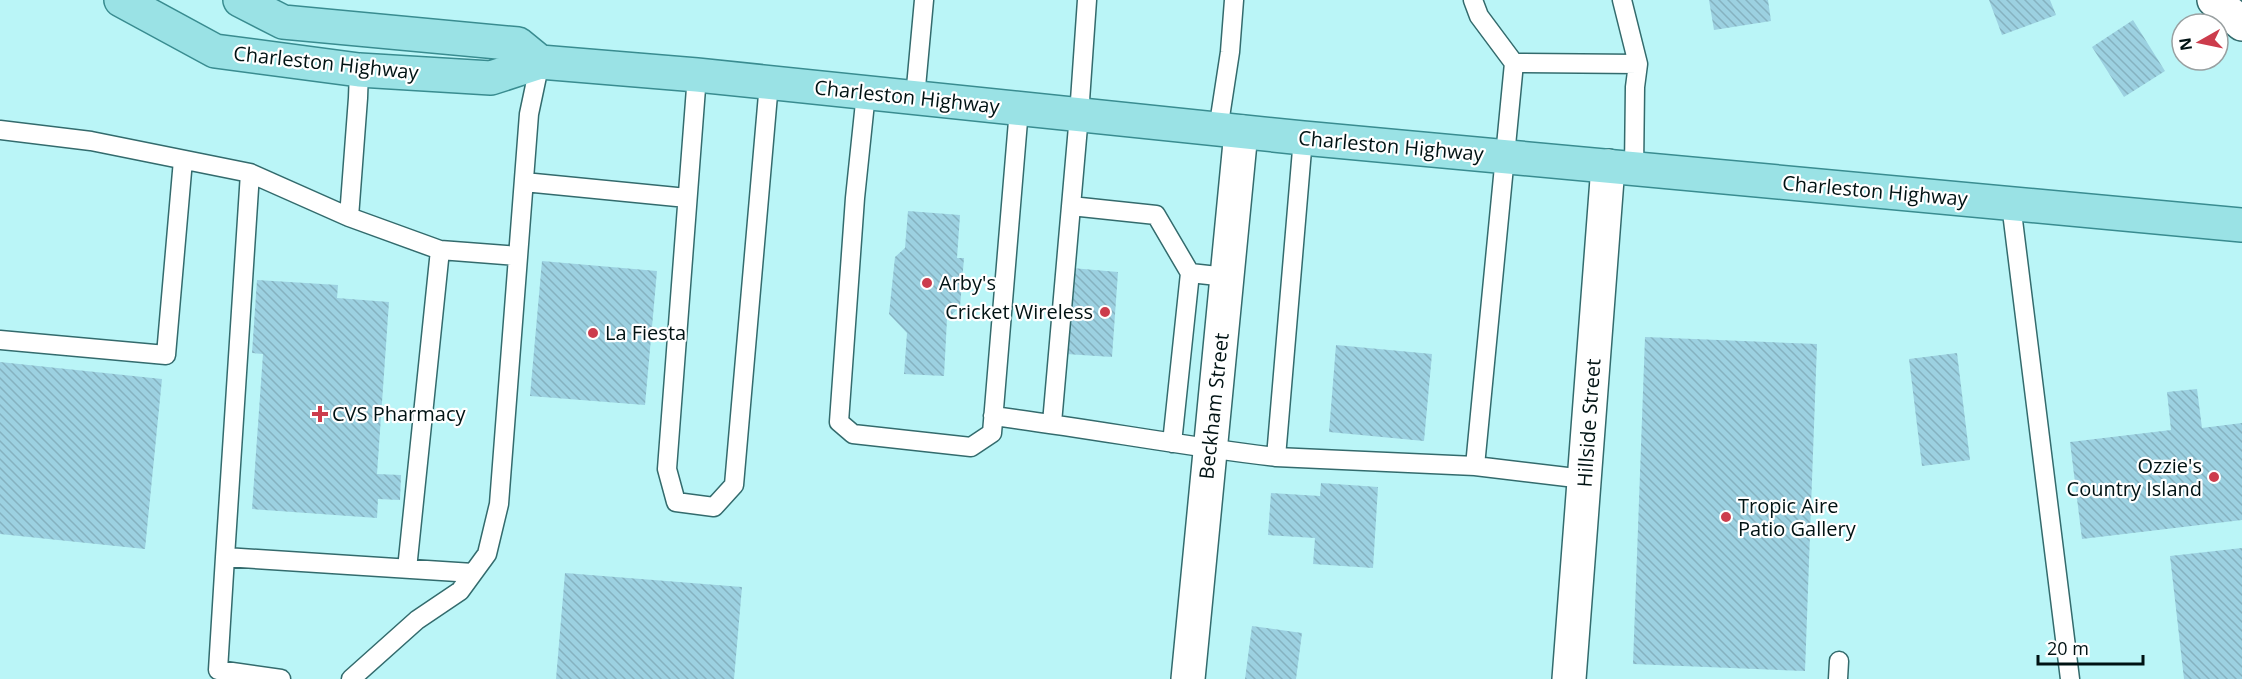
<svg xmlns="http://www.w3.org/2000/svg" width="2242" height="679" font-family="'Open Sans',sans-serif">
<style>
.building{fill:url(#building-back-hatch)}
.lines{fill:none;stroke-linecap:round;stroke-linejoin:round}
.service-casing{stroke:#336b6d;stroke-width:21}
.minor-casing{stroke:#336b6d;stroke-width:36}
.primary-casing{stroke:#398c90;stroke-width:36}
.service{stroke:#fff;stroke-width:18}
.minor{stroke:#fff;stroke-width:33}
.primary{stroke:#9ae2e5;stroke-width:33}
.poi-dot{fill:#cc3c4c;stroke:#fff;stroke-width:2}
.labels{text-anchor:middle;stroke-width:4.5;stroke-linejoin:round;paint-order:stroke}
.street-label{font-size:20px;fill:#001213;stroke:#fff}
.poi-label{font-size:20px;fill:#001213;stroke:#fff;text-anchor:start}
</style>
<defs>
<pattern id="building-back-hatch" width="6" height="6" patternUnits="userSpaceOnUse" patternTransform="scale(1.5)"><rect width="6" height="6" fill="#9cd1e1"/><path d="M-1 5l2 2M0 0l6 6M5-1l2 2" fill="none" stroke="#85b2c0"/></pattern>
</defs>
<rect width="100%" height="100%" fill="#baf5f7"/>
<!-- building -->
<path class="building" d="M1709,0H1768L1771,21L1714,30Z
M1989,0H2050L2056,15L2002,35Z
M2133,20L2165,71L2124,97L2092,47Z
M908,211L960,215L957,258H964L960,307L947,319L944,376L904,374L907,333L889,314L895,257L905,248Z
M542,261L657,271L645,405L530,396Z
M1072,268L1118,272L1112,357L1066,354Z
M257,280L338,285L337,298L389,302L377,474L401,475L400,500L378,499L377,518L252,509L263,354L252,353Z
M1645,337L1817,344L1805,671L1633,664Z
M1336,345L1432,354L1424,441L1329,432Z
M1957,353L1970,460L1922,466L1909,359Z
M0,362L162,379L145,549L0,534Z
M2197,389L2202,428L2242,423V520L2082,539L2070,442L2171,430L2167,392Z
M1321,483L1378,487L1373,568L1313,564L1315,538L1268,535L1271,493L1320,496Z
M2242,548V679H2184L2170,556Z
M565,573L742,587L734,679H556Z
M1252,626L1302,633L1296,679H1245Z"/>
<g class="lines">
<defs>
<path id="service" d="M1473,0L1479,16L1514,63L1475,466
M1622,0L1638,64L1635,87L1634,169
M1514,63L1638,64
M697,75L667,469L676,502L714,507L734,485L769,83
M866,93L855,198L839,422L853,434L971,447L992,433L1019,109
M915,98L924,0
M0,130L91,141L250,173L349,217L440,250L518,256
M1218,130L1230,52L1234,0
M250,173L225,557L473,573
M524,182L687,198
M2011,204L2070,679
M1071,206L1156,215L1190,273L1227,277
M349,217L358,98L359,70
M0,340L166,355L183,160
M993,416C1088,428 1181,446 1276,457L1303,138
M1052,423L1079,115L1087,0
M1172,443L1190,273
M1276,457L1475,466L1584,479
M225,557L218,670L281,679
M407,569L440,250
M351,679L417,620L460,591L487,554L499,504L529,114L540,62
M1838,679L1839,661"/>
<path id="minor" d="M2214,0L2242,24
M1188,679L1241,132
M1569,679L1608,166"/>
<path id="primary" d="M121,0L215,51L359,70L491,78L540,62L697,75L1303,138L2242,225
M240,0L283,22L518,44L540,62"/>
</defs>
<!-- service casing -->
<use href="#service" class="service-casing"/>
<!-- minor casing -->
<use href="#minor" class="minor-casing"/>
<!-- primary casing -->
<use href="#primary" class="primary-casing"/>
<!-- service -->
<use href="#service" class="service"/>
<!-- minor -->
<use href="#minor" class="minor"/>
<!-- primary -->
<use href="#primary" class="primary"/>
</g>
<!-- markers -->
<g class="poi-dot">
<circle cx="927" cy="283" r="6"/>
<circle cx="1105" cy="312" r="6"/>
<circle cx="593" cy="333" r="6"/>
<path d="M317 405h6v6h6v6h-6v6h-6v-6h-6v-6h6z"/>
<circle cx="2214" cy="477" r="6"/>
<circle cx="1726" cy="517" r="6"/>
</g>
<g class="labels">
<!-- street labels -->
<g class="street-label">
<text transform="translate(326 63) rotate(6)" y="7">Charleston Highway</text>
<text transform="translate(907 97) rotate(6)" y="7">Charleston Highway</text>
<text transform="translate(1391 146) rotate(5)" y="7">Charleston Highway</text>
<text transform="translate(1875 191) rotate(5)" y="7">Charleston Highway</text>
<text transform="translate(1214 406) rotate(-84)" y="7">Beckham Street</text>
<text transform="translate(1589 423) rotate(-86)" y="7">Hillside Street</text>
</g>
<!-- poi labels -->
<g class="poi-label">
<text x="939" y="290">Arby's</text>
<text x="1093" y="319" text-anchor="end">Cricket Wireless</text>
<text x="605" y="340">La Fiesta</text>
<text x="332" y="421">CVS Pharmacy</text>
<text x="2202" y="473" text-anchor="end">Ozzie's<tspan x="2202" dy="23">Country Island</tspan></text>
<text x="1738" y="513">Tropic Aire<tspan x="1738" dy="23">Patio Gallery</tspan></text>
</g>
</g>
<!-- north arrow -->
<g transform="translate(2200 42) rotate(261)"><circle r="28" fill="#ffffff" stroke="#99a0a1" stroke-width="1.5"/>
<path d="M0-4.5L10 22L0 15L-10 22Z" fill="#cc3c4c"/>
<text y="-9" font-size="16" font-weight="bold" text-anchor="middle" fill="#001213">N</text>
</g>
<!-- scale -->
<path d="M2038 655v9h105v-9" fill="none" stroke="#001213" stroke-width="3"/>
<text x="2047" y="655" font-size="18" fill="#001213" stroke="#ffffff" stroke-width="4.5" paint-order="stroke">20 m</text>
</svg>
